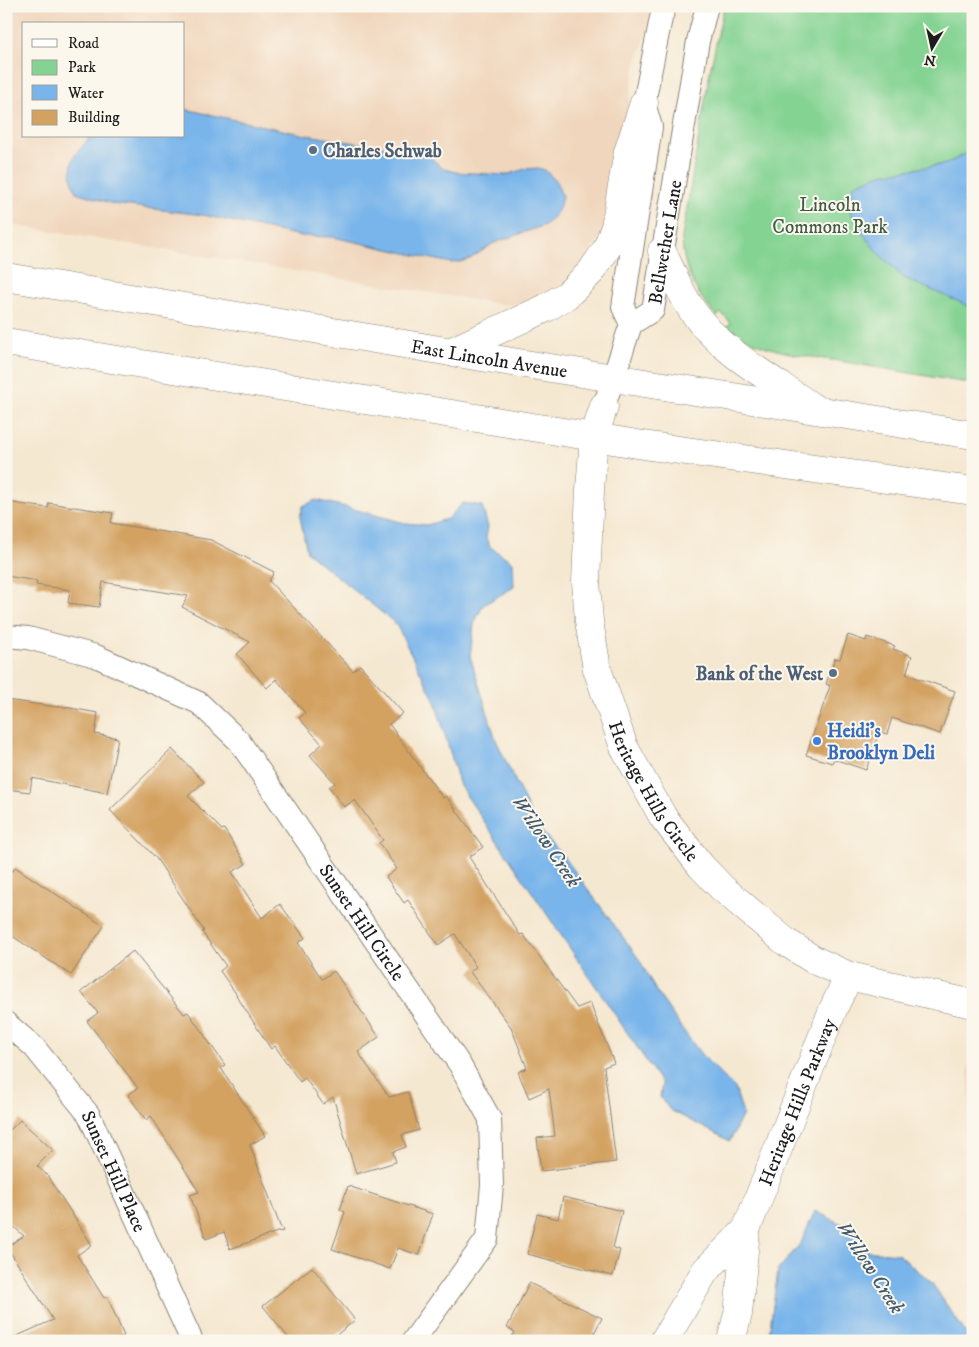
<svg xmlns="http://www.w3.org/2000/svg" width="979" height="1347" font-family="'IM FELL DW Pica',serif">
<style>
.built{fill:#f0d6bc;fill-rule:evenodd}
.green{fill:#84d393;stroke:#507858}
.water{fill:#79b5eb;stroke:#4a6884}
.building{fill:#d3a160}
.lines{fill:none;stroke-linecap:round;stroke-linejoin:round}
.street-casing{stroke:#888276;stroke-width:24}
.secondary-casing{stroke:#888276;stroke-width:29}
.primary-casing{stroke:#888276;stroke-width:29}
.street{stroke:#fff;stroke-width:22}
.secondary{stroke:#fff;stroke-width:28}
.primary{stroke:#fff;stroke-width:28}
.service-dot{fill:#5c6f8a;stroke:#fbf7ec;stroke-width:2}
.shop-dot{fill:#3f7fe0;stroke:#fbf7ec;stroke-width:2}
.labels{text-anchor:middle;stroke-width:4;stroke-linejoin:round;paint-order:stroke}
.service-label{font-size:19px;font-weight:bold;fill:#4e5e75;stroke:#fbf7ec;text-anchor:start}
.park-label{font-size:19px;fill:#405c46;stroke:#fbf7ec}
.street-label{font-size:19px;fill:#1c1c1c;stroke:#fbf7ec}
.shop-label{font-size:19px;font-weight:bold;fill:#366cbe;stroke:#fbf7ec;text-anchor:start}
.water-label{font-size:20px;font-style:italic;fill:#41596f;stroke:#fbf7ec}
</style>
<rect width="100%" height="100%" fill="#fbf7ec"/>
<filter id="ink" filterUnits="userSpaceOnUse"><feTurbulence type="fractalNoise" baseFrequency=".02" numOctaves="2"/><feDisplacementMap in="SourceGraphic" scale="10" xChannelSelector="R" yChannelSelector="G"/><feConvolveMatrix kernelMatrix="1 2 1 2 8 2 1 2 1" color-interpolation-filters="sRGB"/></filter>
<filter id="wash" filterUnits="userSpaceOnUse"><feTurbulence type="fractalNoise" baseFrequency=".0096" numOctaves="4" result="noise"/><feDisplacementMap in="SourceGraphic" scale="20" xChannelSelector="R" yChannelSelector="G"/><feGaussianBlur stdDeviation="1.12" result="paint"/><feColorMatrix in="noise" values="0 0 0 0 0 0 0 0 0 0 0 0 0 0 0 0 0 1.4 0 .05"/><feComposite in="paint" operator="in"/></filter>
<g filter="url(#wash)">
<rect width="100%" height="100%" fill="#f5e8d1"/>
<!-- built -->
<path class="built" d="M6,6H658L649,27L635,68L609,217L604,231L569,282L527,302L514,305L499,304L6,224ZM24,24H184V136H24Z
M972,1036H973V1142L968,1071Z"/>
<!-- green -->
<path class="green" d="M724,6H973V384C932,377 892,370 851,363C810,356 761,354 727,326L731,323L721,313L717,317C696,294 682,268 682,237L710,71Z"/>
<!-- water -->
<path class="water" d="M184,109L301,134L375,146L424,151L442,168L455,172L506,175L525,169L538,168L545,170L556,181L562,196L560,205L557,213L545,225L494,243L470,259L460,262L451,263L333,237L300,236L203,215L113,204L76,192C70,178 68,161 80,149C84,144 87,142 90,136H184Z
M973,150V308L904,278L878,253L863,234L849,209L853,185L881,174L946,164Z
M316,500L346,507L405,523L427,525L447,519L463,503L482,506L488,527L486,538L490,547L513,562L514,587L483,605L474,624L472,641L470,656L496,740L536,825L565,858L639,959L656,991L683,1030L701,1054L735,1088L743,1114L730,1141L670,1110L660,1097L662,1084L460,786L435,701L396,624L307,552L300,517L303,506Z
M815,1211L852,1229L868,1251L898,1254L931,1282L967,1335L973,1341H768L778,1270L801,1243Z"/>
<g id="blocks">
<!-- building -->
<path class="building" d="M6,502L48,508L49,503L113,513L111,523L211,540L274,572L269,581L353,671L360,665L403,713L389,724L443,798L446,796L483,847L469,857L520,935L523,934L577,1008L590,1003L614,1063L604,1067L616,1162L541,1171L537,1138L555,1136L549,1089L529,1098L518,1072L527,1068L511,1027L470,972L476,967L455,934L438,945L408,900L404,903L386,877L397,869L379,843L383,840L355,800L344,807L329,787L335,783L310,755L322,744L299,718L305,713L276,679L267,688L237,654L250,642L182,607L188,596L103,582L99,607L68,603L70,590L36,585L37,581L6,576Z
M848,635L866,641L867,637L895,646L893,649L912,656L906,674L955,691L940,734L892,718L887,734L879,732L866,770L834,759L832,763L806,755L830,686L826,684L835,658L840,659Z
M6,700L58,707L59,706L98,713L95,734L118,738L107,793L32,778L30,792L6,789Z
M172,749L204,782L188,796L222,830L224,829L246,864L232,872L262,918L280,904L305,938L298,943L322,979L334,971L379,1037L358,1052L389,1097L408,1092L419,1130L402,1135L406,1147L393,1152L396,1162L356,1174L333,1097L323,1104L305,1078L300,1082L275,1046L271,1049L236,995H237L220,971L226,966L202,932L204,931L156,858L110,810Z
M15,867L104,926L71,975L6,932V868L13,871Z
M133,951L184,1014L188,1012L225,1065L221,1068L265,1136L250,1145L280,1226L283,1230L282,1232L280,1231L230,1249L224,1232L206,1239L190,1195L199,1192L151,1116L146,1120L128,1095L138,1088L87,1021L98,1013L81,992Z
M20,1120L53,1150L37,1166L47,1175L92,1245L77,1255L104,1298L107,1296L124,1336L113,1341H6L53,1320L7,1247L24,1236L6,1220V1134Z
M348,1186L433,1214L419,1255L398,1248L390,1269L332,1249L345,1212L340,1210Z
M563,1197L622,1211L613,1248L620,1250L613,1276L527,1254L537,1214L558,1219Z
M312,1267L355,1320L329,1341H291L263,1306Z
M529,1283L602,1318L590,1341H508L515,1332L507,1328Z"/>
</g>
</g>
<g filter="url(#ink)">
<use href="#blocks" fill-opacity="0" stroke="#888276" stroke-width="1"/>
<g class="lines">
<defs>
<g id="street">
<path id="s1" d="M631,324L653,310L698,41L707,6"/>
<path d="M631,324L623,307L651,127L644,103L661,18L665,6"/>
<path d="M604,406L631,324"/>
<path id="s2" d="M6,636L28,638L96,656L199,703L239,741L460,1065L490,1119L492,1185L487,1239L413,1341"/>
<path id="s3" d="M6,1023L34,1047L89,1115L192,1341"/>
</g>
<g id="secondary">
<path id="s4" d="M604,406L594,437L590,490L586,582L589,621L597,669L624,747L663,817L701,866L722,888L786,942L814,960L849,976L973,1004"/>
<path d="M664,1341L705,1271L746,1230"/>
<path id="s5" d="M731,1341L738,1314L746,1230L834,1007L849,976"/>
</g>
<g id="primary">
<path d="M662,251C671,271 680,292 692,310C719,351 772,379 812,407"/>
<path id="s6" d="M6,277L481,357L973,435"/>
<path d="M6,342L650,446L973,491"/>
<path d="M450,352L546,308L567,295L591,272L607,248L615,227L628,152L644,103"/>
</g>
</defs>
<!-- street casing -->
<use href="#street" class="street-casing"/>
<!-- secondary casing -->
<use href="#secondary" class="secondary-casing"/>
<!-- primary casing -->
<use href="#primary" class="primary-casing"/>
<!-- street -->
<use href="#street" class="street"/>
<!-- secondary -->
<use href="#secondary" class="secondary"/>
<!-- primary -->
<use href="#primary" class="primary"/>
</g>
</g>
<!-- markers -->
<g class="service-dot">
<circle cx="313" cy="150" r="5"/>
<circle cx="833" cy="673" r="5"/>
</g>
<circle class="shop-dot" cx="817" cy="741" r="5"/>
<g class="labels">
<!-- service labels -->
<g class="service-label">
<text x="323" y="157">Charles Schwab</text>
<text x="823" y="680" text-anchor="end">Bank of the West</text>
</g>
<!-- park labels -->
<g class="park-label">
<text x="830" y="211">Lincoln<tspan x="830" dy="22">Commons Park</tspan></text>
</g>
<!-- street labels -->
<g class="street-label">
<text dy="7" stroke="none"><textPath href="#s1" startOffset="95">Bellwether Lane</textPath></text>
<text dy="7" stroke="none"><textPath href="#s6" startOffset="490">East Lincoln Avenue</textPath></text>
<text dy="7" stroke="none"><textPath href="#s4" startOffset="401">Heritage Hills Circle</textPath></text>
<text dy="7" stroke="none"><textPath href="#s2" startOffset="480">Sunset Hill Circle</textPath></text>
<text dy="7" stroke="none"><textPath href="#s5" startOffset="250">Heritage Hills Parkway</textPath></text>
<text dy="7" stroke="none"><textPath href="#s3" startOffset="186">Sunset Hill Place</textPath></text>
</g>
<!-- shop labels -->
<g class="shop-label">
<text x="827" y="737">Heidi's<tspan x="827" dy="22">Brooklyn Deli</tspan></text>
</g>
<!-- water labels -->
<g class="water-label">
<text transform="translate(547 841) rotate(56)" y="7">Willow Creek</text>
<text transform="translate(871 1267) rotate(57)" y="7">Willow Creek</text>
</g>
</g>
<!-- margin -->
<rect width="979" height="1347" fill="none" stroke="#fbf7ec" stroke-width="25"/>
<!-- legend -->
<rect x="22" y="22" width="162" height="115" fill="#fbf7ec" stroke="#a29f99"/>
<rect x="32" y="39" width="25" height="8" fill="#ffffff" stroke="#a29f99"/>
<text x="68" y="48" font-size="15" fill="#1c1c1c">Road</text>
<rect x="32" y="60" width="25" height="15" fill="#84d393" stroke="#a29f99"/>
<text x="68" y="72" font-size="15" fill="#1c1c1c">Park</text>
<rect x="32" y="85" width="25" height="15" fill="#79b5eb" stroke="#a29f99"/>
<text x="68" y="98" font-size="15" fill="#1c1c1c">Water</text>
<rect x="32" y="110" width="25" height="15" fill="#d3a160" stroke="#a29f99"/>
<text x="68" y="122" font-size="15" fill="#1c1c1c">Building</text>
<!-- north arrow -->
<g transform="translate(932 48) rotate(189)" stroke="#fbf7ec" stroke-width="4" paint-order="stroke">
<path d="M0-4L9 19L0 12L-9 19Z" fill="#1c1c1c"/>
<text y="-8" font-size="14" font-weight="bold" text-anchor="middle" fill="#1c1c1c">N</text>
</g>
</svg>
